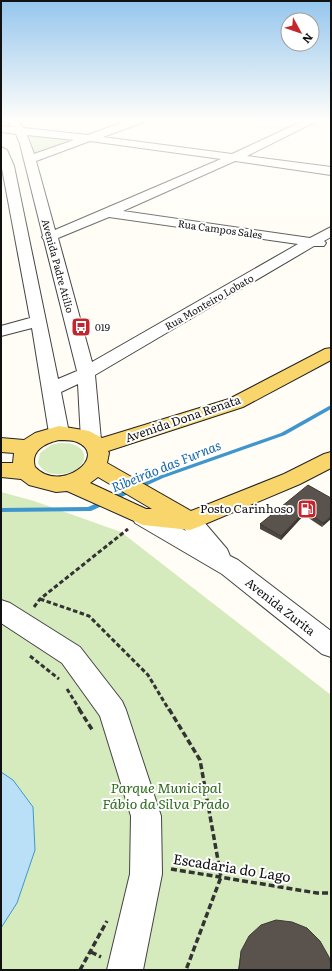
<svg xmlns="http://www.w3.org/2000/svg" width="332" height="971" font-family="Literata,serif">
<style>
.green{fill:#d5ebbd}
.water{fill:#b9e0f7;stroke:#3f96cf}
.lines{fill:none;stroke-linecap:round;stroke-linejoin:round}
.stream{fill:#3f96cf;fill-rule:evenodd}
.minor-casing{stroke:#444;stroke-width:2}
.major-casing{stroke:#222;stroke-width:2}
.path-far1{stroke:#333;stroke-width:3;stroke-dasharray:4.5 2.5;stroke-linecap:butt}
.path{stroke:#333;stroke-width:3.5;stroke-dasharray:6 3;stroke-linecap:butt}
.minor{fill:#fff;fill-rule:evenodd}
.major{fill:#f9d66b;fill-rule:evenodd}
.wall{fill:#4d4742}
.shaded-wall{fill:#3f3936}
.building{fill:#5a524d;stroke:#3f3936}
.labels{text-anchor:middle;stroke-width:4;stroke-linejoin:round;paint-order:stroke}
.far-street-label{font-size:10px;fill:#111;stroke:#fff}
.far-poi-label{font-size:10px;fill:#111;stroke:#fff;text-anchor:start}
.street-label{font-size:12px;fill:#111;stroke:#fff}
.poi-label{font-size:12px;fill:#111;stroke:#fff;text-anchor:end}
.water-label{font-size:13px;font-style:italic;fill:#1768a6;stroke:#fff}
.near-park-label{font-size:14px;font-style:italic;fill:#2f6b1f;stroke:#fff}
.near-street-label{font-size:14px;fill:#111;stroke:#fff}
</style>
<rect width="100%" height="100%" fill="#fffdf5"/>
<!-- green -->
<path class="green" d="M29,133L81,139L34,155Z
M59,443C98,441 88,477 55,474C47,474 42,470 38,463L40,453L51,445Z
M1,492L34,501L121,532L331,695V970H1Z"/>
<!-- water -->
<path class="water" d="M1,772L13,780L33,807L35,850L17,903L1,928Z"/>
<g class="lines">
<!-- stream -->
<path class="stream" d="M331,405V409L285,435L163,478L91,511L1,512V508L88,507L159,476L281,433Z"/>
<defs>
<path id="minor" d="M7,120H17L24,128L88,135L129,120H145L144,122L103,137L232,154L305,120H319L247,156L331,167V175L235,161L123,211L310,238L331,227V237L324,241L326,243L324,246H314L95,375L101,440L98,445L91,447L84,445L81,440L78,384L61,392L69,433L66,438L59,439L52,438L49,433L32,328L1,336V326L30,318L1,163V147L7,150L14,166L58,379L77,371L44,240L42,237L43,236L20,144L16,134L1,132V126L12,127ZM27,135L74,140L34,154ZM90,141L221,159L55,230L36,161ZM109,217L298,244L92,362L58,238Z
M143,509L151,511L186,531L179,521L182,515L190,513L198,515L227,549L230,556L238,560L331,631V657L322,654L222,574L135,523L132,517L135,511Z
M1,600L10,603L80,647L122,701L126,710L161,816L162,874L143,970H107L130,874L131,816L100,716L62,663L1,623Z"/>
<path id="major" d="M331,348V360L243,407L108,451L109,453L107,463L191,511L284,474L324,454L331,452V468L300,484L198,527L190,530L143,525L67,491L56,492L29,485L21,479L1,477V463H13L14,453L1,452V438L24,440L35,433L59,426L89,431L102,438L229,399L325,349ZM59,440C65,440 72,440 77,442C110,456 60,494 35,467C30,451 45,443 59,440ZM98,477L152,509H146L90,483Z"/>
</defs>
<!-- minor casing -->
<use href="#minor" class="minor-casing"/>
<!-- major casing -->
<use href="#major" class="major-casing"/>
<!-- path-far1 -->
<path class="path-far1" d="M40,599L89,616L148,675L169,710
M34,607L40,599L128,529
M30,656L59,679
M67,689L80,710"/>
<!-- path -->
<path class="path" d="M79,709L93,731
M169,709L200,760L221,877L186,970
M171,869L317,893H331
M91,952L101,957
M80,970L107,921"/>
<!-- minor -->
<use href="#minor" class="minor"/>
<!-- major -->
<use href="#major" class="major"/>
</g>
<!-- wall -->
<path class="wall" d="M331,498L322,527L304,515L281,540L260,529V524Z
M241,951L331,970H238L240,957Z"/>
<!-- shaded-wall -->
<path class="shaded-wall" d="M305,511L304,515L281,540V536Z
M331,516V519L322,527L323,523Z"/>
<!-- building -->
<path class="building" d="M308,485L331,498V516L323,523L305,511L281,536L260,524Z
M276,920L292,922L307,928L320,941L329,957L331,965V970H239L241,951L249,936L261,925Z"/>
<!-- sky -->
<linearGradient id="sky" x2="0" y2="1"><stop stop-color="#95c6ee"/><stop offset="0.47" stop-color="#fffefa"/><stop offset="1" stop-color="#fffefa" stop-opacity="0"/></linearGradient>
<rect width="332" height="256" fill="url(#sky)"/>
<!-- icons -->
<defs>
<symbol id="bus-square" viewBox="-11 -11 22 22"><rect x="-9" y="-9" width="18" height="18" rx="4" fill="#c4262e" stroke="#fff"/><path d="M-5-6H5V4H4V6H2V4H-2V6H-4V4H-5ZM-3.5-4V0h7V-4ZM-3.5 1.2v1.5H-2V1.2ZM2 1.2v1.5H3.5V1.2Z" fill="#fff"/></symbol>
<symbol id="fuel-square" viewBox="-11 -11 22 22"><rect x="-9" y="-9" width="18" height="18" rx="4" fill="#c4262e" stroke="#fff"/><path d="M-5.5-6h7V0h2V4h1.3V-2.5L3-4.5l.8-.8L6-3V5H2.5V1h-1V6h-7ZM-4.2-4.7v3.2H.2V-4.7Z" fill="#fff"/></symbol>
</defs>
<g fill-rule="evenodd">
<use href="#bus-square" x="70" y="316" width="22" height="22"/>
<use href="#fuel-square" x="296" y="498" width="22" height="22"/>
</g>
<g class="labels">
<!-- far-street labels -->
<g class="far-street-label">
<text transform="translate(220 229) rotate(8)" y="4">Rua Campos Sales</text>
<text transform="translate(58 266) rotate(75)" y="4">Avenida Padre Atílio</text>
<text transform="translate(209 302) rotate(-30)" y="4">Rua Monteiro Lobato</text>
</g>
<!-- far-poi labels -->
<g class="far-poi-label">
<text x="95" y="331">019</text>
</g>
<!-- street labels -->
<g class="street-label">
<text transform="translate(183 419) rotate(-19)" y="4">Avenida Dona Renata</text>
<text transform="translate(280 607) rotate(38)" y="4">Avenida Zurita</text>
</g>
<!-- poi labels -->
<g class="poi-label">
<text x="293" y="513">Posto Carinhoso</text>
</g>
<!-- water labels -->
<g class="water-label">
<text transform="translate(166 466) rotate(-22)" y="5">Ribeirão das Furnas</text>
</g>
<!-- near-park labels -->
<g class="near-park-label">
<text x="166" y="793">Parque Municipal<tspan x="166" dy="16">Fábio da Silva Prado</tspan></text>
</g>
<!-- near-street labels -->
<g class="near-street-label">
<text transform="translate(232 868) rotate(9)" y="5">Escadaria do Lago</text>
</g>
</g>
<!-- border -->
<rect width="332" height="971" fill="none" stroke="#111111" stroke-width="4"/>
<!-- north arrow -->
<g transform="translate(300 32) rotate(130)"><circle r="19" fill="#ffffff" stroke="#a0a0a0"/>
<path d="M0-3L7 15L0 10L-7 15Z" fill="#c4262e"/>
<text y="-6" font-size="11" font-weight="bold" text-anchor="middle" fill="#111111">N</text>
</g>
</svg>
